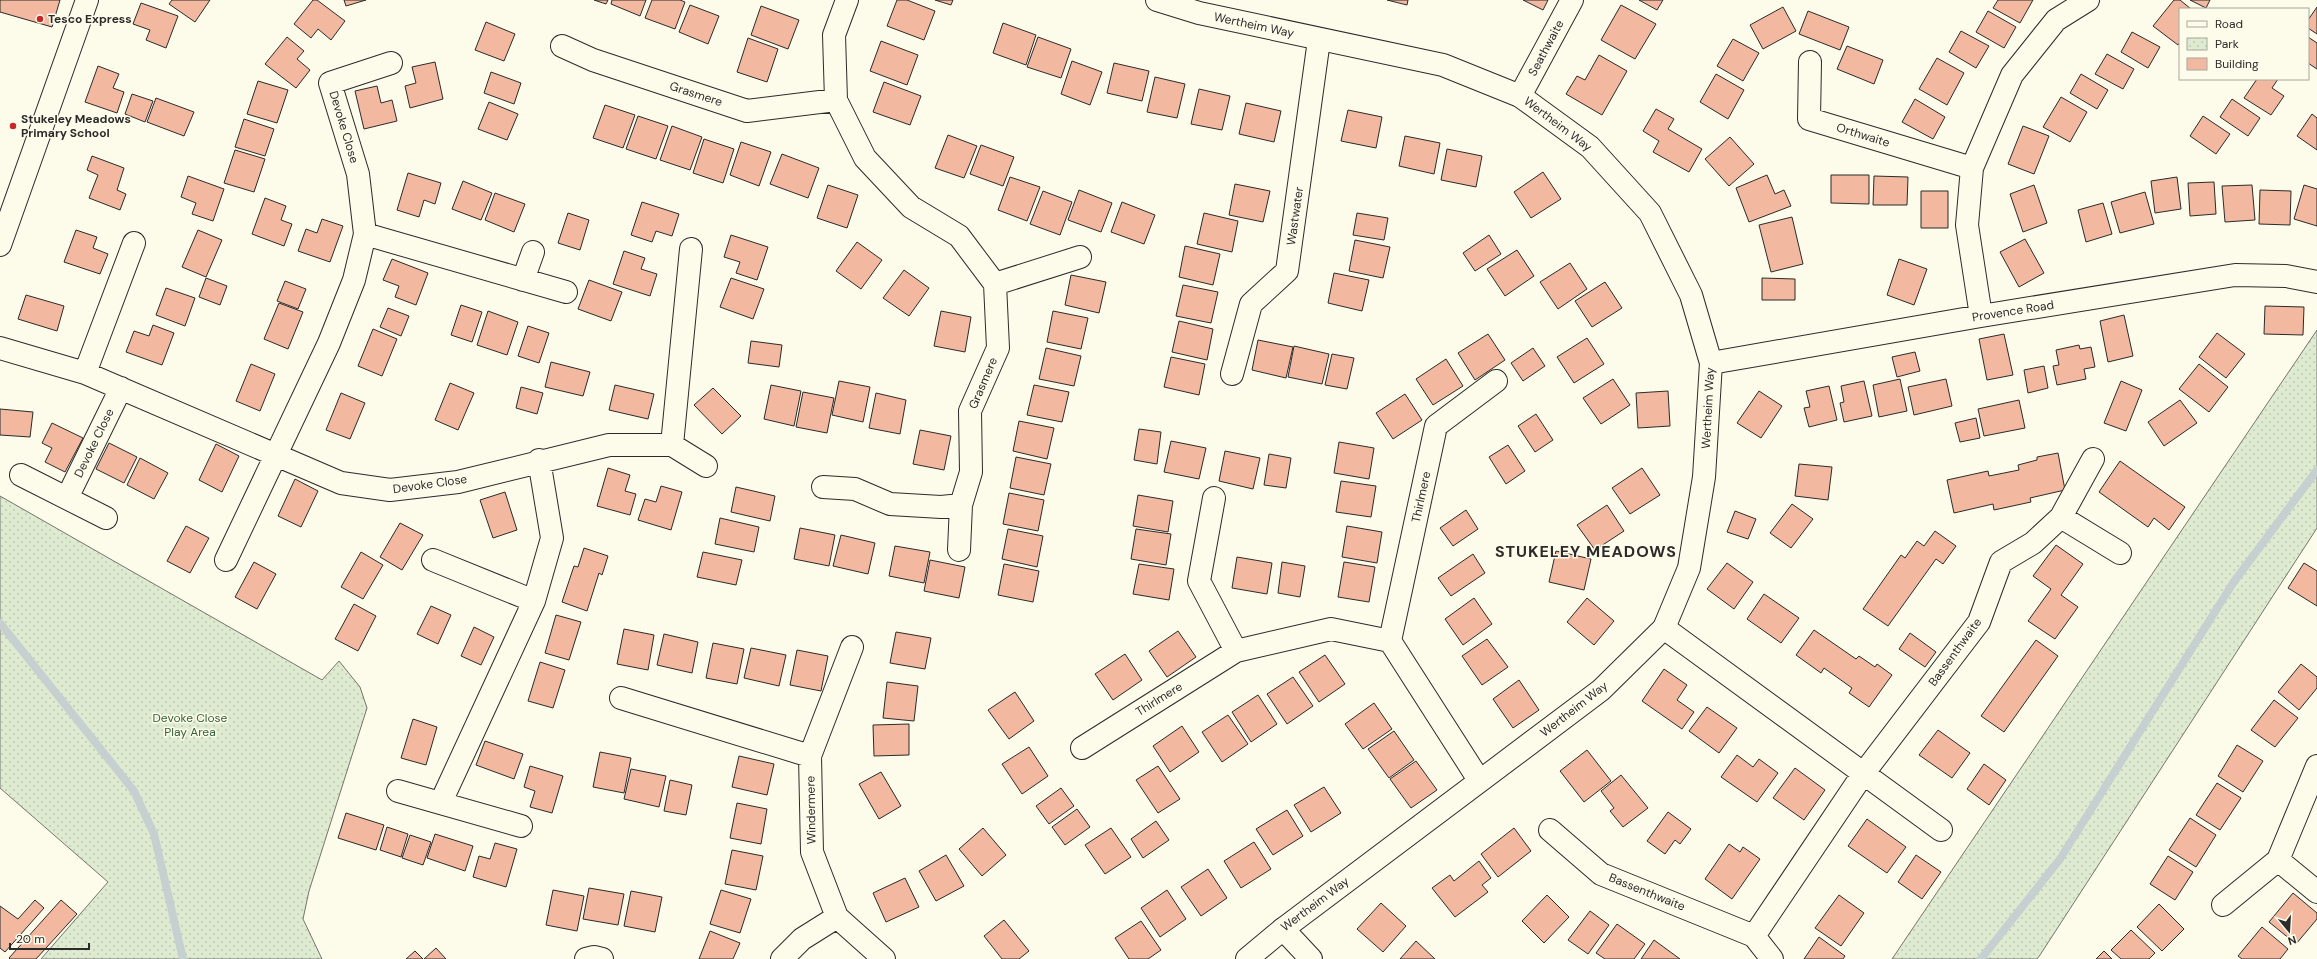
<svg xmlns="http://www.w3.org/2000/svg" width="2317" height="959" font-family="'DM Sans',sans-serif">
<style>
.park{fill:url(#park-dots);stroke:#74746e}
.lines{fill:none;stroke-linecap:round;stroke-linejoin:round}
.stream{stroke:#c7d0d0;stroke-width:8}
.building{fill:#f2b8a0;stroke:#2b2b2b}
.minor-casing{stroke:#2b2b2b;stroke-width:24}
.tertiary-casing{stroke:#2b2b2b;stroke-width:24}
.minor{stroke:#fdfbea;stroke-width:22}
.tertiary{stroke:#fdfbea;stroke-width:22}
.poi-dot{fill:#c62828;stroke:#fdfbea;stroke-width:1.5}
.labels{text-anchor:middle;stroke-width:3;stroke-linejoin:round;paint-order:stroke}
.poi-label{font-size:12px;font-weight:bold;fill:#2b2b2b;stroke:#fdfbea;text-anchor:start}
.street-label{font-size:12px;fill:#2b2b2b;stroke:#fdfbea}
.park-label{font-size:12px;fill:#34623c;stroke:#fdfbea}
.district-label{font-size:16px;font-weight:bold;letter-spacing:1px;fill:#2b2b2b;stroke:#fdfbea}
</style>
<defs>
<pattern id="park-dots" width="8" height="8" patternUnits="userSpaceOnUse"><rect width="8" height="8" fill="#deebd1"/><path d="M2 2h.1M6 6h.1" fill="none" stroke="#bfcab4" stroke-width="1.8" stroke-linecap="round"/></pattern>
</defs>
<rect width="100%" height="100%" fill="#fdfbea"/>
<!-- park -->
<path class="park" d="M2317,330V528L2040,955L2037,959H1892Z
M0,496L322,680L339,661L360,687L367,708L309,891L303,919L322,959H41L108,882L0,788Z"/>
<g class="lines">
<!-- stream -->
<path class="stream" d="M0,623L134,791L154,834L183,959
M1981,959L2060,859L2233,583L2317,470"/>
</g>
<!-- building -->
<path class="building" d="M0,0H60L52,27L0,12Z
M172,0H210L195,22L169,4Z
M313,0H317L345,21L331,40L318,29L311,38L294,24Z
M344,0H366L346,6Z
M594,0H608L606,4Z
M612,0H646L640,16L611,4Z
M652,0H680L685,2L675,29L645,18Z
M897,0H907L935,11L924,40L887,26Z
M935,0H953L951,5Z
M1387,0H1408L1407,5Z
M1523,0H1548L1543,10Z
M1639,0H1663L1657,10Z
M1998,0H2033L2020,23L1993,8Z
M2174,0H2180L2191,9H2180V42L2178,45L2153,26Z
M2190,0H2210L2206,8Z
M141,3L178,16L166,48L146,40L150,30L133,24Z
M690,5L719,16L708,44L679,32Z
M1621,5L1656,24L1635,59L1601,40Z
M761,6L799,20L788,49L751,35Z
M1783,7L1796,31L1763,49L1750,25Z
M2317,7V34L2308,28V20Z
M1808,11L1849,27L1840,50L1799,34Z
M1988,11L2016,27L2004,48L1976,32Z
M486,22L515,34L504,61L475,50Z
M1003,23L1036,35L1026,65L993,53Z
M1961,31L1989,46L1976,68L1949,52Z
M2132,32L2160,47L2148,68L2121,52Z
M287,37L304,51L297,59L310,70L296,88L265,64Z
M1038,37L1071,49L1061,78L1027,67Z
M2308,37L2317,43V69L2308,63Z
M748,38L778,49L767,82L737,72Z
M1733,39L1759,53L1743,81L1717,66Z
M881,41L918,55L907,85L870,71Z
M1847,46L1883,60L1874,84L1837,69Z
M2107,54L2134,69L2123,89L2095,74Z
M1599,55L1627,71L1602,115L1566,94L1577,76L1585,80Z
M1937,58L1964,73L1947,105L1919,89Z
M1072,61L1102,72L1090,105L1061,94Z
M435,62L443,99L410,108L405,86L416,83L412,67Z
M1114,63L1149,71L1142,101L1107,93Z
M98,66L119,74L113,88L124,92L117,113L85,102Z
M491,72L521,83L514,104L484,93Z
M1716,74L1744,90L1728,119L1700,102Z
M2081,74L2108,90L2097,109L2070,93Z
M1155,77L1185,84L1177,118L1147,112Z
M2257,79H2278L2272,88L2284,96L2271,115L2244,98Z
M258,81L288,90L277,123L247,114Z
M884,82L921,96L910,125L873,112Z
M377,86L381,103L392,100L397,121L364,129L355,91Z
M1199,89L1230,96L1222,130L1191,124Z
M132,94L153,101L145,122L125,114Z
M2061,97L2087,112L2070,142L2043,127Z
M156,98L194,112L184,136L147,122Z
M1915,99L1945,117L1933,139L1902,122Z
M2232,99L2260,118L2248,136L2220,117Z
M489,102L518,114L507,140L478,129Z
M1246,103L1281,111L1274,142L1239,134Z
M605,105L635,115L623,148L593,138Z
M1656,109L1674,119L1668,129L1702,149L1689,172L1653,152L1659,141L1643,131Z
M1348,110L1382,117L1376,148L1341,141Z
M2312,114L2317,118V150L2297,136Z
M638,116L668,126L656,159L626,149Z
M2203,116L2230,134L2216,154L2190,136Z
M244,119L274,129L265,156L235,147Z
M672,126L702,137L690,170L660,160Z
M2023,126L2049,136L2034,174L2008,164Z
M948,135L977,146L964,178L935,168Z
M1405,136L1440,143L1434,174L1399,166Z
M1730,137L1754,164L1729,186L1705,159Z
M704,139L734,149L723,183L693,173Z
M741,142L771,152L759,186L730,175Z
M981,145L1014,157L1003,186L970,174Z
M1447,149L1482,156L1476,187L1441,180Z
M235,150L265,159L254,192L224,183Z
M782,154L819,168L808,198L770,184Z
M92,156L124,168L117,190L126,194L120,210L89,198L98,175L87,170Z
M1543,172L1561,199L1531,218L1514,192Z
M408,173L441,183L435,204L424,200L419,217L397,210Z
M1767,175L1775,194L1784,190L1791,206L1749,222L1736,188Z
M1831,175H1869V204L1831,203Z
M188,176L224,189L213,221L192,214L196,203L181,197Z
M1874,176L1908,177L1907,205H1873Z
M1010,177L1040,187L1027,221L998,210Z
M2177,177L2181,209L2155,213L2151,181Z
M463,181L492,193L481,220L452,209Z
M2214,182L2216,214L2190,216L2188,183Z
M1235,184L1270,191L1263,222L1229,215Z
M828,185L858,195L847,228L817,218Z
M2034,185L2047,223L2023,232L2010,194Z
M2252,185L2255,220L2225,222L2222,186Z
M2304,185L2317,189V226L2294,219Z
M1079,190L1112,203L1101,232L1068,220Z
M2260,190L2291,191L2290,225L2259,224Z
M1043,191L1072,202L1060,235L1030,224Z
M1921,191H1948V228H1921Z
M2145,192L2154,224L2120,233L2111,202Z
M495,193L525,204L514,232L485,220Z
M265,198L286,206L281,220L292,224L284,246L252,234Z
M642,202L679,214L672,236L656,231L652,242L631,235Z
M1122,202L1155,215L1144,244L1111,232Z
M2103,203L2112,234L2086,242L2078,210Z
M568,213L589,220L580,250L558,243Z
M1204,213L1238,221L1232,252L1197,244Z
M1357,213L1388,218L1384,240L1353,235Z
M1792,217L1803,264L1771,272L1759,225Z
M322,219L343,226L330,262L298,251L306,229L317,233Z
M76,230L97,237L93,248L108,254L100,274L64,262Z
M198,230L222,240L206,277L182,267Z
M731,235L768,247L757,280L736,273L740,262L724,257Z
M1489,235L1501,254L1475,271L1463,253Z
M2025,239L2044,273L2019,287L2000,252Z
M1355,240L1390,247L1383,278L1349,271Z
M857,242L882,260L861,289L836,271Z
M1185,246L1220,254L1213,285L1179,277Z
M1517,250L1534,276L1505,296L1487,269Z
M624,251L645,258L641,269L657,274L650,296L613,284Z
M392,259L428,273L416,305L395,297L399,286L383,280Z
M1899,259L1927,269L1914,305L1887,295Z
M1570,263L1587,289L1558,309L1540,282Z
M904,270L929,288L909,316L883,298Z
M1334,273L1369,280L1362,311L1328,303Z
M1071,275L1106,282L1099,313L1065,305Z
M206,278L227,286L220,305L199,297Z
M731,278L764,289L753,319L720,307Z
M1762,278L1795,279V300H1762Z
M589,280L622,292L611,321L578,309Z
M285,281L306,289L298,309L277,301Z
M1605,282L1622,308L1592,327L1575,301Z
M1183,285L1218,292L1211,323L1176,316Z
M166,288L195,298L185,326L156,315Z
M26,295L64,306L57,331L18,319Z
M279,303L303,312L288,349L264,339Z
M461,305L482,312L472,342L451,335Z
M2265,306L2304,307L2303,335L2264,334Z
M388,308L409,316L401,336L380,327Z
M488,311L518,322L507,355L477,345Z
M941,311L971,317L965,352L934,346Z
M1053,311L1088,318L1081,349L1047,342Z
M2124,315L2133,356L2108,362L2100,321Z
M1179,321L1213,329L1207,360L1172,352Z
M153,325L174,333L162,365L126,352L134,331L149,336Z
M528,326L549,333L539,363L518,356Z
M373,329L397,339L382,376L358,366Z
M2217,333L2245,354L2226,378L2199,357Z
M1488,334L1505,360L1475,380L1458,353Z
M2004,334L2013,375L1987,380L1979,339Z
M1587,338L1604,364L1574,383L1557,357Z
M1258,340L1293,347L1286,378L1252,370Z
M751,341L782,345L779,367L748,363Z
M2079,345L2080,349L2091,347L2095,367L2084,369L2086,379L2057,385L2053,366L2059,365L2056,350Z
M1294,346L1329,354L1322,384L1288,377Z
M1046,348L1081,356L1074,386L1039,379Z
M1533,348L1545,366L1523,381L1511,363Z
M1915,352L1920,371L1897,377L1892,357Z
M1332,354L1354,358L1347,389L1325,385Z
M1171,357L1205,364L1199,395L1164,387Z
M1446,359L1463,386L1433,405L1416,379Z
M551,362L590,372L583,396L545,387Z
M251,364L275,374L260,411L236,401Z
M2199,364L2228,387L2209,412L2179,389Z
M2044,366L2048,388L2028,393L2024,370Z
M1613,379L1630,405L1601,424L1583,398Z
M1900,379L1907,411L1879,417L1873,385Z
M1946,379L1952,406L1914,415L1908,387Z
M839,381L870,387L863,422L832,415Z
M1864,381L1872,416L1844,422L1840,403L1844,402L1841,386Z
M2121,381L2142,390L2126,431L2104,423Z
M450,383L474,393L458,430L435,420Z
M615,385L654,394L648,419L609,410Z
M771,385L801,391L794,426L764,419Z
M1034,385L1069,392L1062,422L1027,415Z
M1829,386L1837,420L1809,427L1804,408L1810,407L1806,391Z
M521,387L543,393L537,414L516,408Z
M713,388L741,416L722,434L694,405Z
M1668,391L1670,426L1638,428L1636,393Z
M1759,391L1782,406L1761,438L1737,423Z
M803,392L834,398L827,433L796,427Z
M341,393L365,403L350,439L326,430Z
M876,393L906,400L900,434L869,428Z
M1405,394L1422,420L1393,439L1376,413Z
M2019,400L2025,428L1984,436L1978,409Z
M2180,400L2197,423L2164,446L2148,422Z
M0,409L33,412L30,437L0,435Z
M1536,414L1553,440L1535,452L1518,426Z
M1976,418L1980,438L1960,442L1955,423Z
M1019,421L1054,428L1047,459L1013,451Z
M52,423L83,438L65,472L45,462L52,448L42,443Z
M1139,429L1161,432L1157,464L1134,460Z
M920,430L951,436L944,470L913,464Z
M1171,441L1206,448L1199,479L1164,472Z
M1339,442L1374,448L1369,479L1334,473Z
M109,443L137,457L124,483L96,469Z
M216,444L239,456L222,492L199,480Z
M1508,445L1525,471L1506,484L1489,457Z
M1225,451L1260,458L1253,489L1219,481Z
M2058,453L2065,490L2030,498L2031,502L1994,510L1993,504L1954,513L1947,480L1988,471L1989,476L2019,470L2018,465L2037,460V457Z
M1269,454L1291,458L1286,488L1264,485Z
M1016,457L1051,464L1044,495L1010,488Z
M140,458L168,473L154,499L127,485Z
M2120,461L2185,507L2169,530L2154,518L2148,527L2099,492Z
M1799,464L1832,467L1828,500L1795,496Z
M608,468L630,475L625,491L636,494L630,515L597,506Z
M1642,468L1660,495L1630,514L1612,488Z
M295,479L318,491L301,527L278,516Z
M1341,481L1376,486L1371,517L1336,512Z
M661,486L682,492L671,530L638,520L645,499L656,502Z
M736,487L775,496L770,521L731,512Z
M505,492L517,530L493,538L480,500Z
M1009,493L1044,500L1038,531L1003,524Z
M1138,495L1173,501L1168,532L1133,526Z
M1792,504L1813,519L1791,548L1770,533Z
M1607,505L1624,531L1595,550L1577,525Z
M1466,510L1478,529L1453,546L1440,528Z
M1735,511L1756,519L1748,539L1727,532Z
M720,518L759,527L754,552L715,544Z
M400,523L423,535L402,570L380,557Z
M186,526L209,538L190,573L167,561Z
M1347,526L1382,532L1377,563L1342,557Z
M800,528L835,535L829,566L794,559Z
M1008,529L1043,536L1037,567L1002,559Z
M1136,529L1171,534L1166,565L1131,559Z
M1935,531L1956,546L1943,564L1936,559L1888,626L1863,609L1901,555L1905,558L1917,541L1924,546Z
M841,535L875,543L868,574L833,566Z
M2056,545L2083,564L2061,595L2078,607L2055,639L2028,621L2051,589L2033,576Z
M895,546L930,552L924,583L889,576Z
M584,548L608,556L602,575L599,573L587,611L562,602L574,566L578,567Z
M1556,551L1591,559L1584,590L1549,582Z
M361,552L383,565L363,599L341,587Z
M703,552L742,560L736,585L697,577Z
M1473,554L1485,573L1451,596L1438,578Z
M1237,557L1272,563L1267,594L1232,588Z
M930,560L965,567L959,598L924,591Z
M254,562L276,574L257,609L235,597Z
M1282,562L1305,566L1300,597L1278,593Z
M1344,562L1375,567L1369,602L1338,597Z
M1727,563L1753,582L1734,609L1707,589Z
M2304,563L2317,571V606L2288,588Z
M1004,564L1039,571L1033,602L998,595Z
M1139,564L1174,569L1169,600L1133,594Z
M1764,594L1799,618L1781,643L1747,619Z
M1474,598L1492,624L1463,645L1445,619Z
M1587,598L1614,621L1594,645L1567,622Z
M354,604L376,616L358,651L335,639Z
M431,606L451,615L438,644L417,634Z
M556,615L581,622L569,660L545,653Z
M474,627L494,637L481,665L461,656Z
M624,629L654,635L648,670L617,664Z
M1814,630L1856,659L1859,656L1875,667L1877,664L1892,675L1869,707L1849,693L1852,688L1824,668L1821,673L1796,655Z
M1178,631L1196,657L1167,677L1149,651Z
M896,632L931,638L925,669L890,663Z
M1910,633L1936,652L1925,667L1899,649Z
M664,634L698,642L692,673L657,665Z
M1487,639L1508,667L1482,685L1462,656Z
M2036,640L2058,656L2004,732L1981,716Z
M713,643L744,649L737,684L706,678Z
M751,648L786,655L779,686L744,678Z
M797,650L828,656L821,691L790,685Z
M1125,654L1142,680L1113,700L1095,674Z
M1325,655L1345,684L1319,702L1299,672Z
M540,662L565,670L553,708L528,701Z
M2301,664L2317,677V688L2299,710L2278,692Z
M1664,669L1687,685L1677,700L1694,712L1682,729L1642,701Z
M1293,677L1313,706L1287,724L1267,694Z
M1519,680L1539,710L1513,728L1493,699Z
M887,682L918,686L914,721L883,718Z
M1015,692L1034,721L1009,739L988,710Z
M1258,695L1277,724L1251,742L1232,712Z
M2274,700L2298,718L2275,747L2251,730Z
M1374,703L1392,729L1363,749L1345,724Z
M1707,707L1737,728L1719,753L1689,731Z
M1228,715L1248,744L1222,762L1202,732Z
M413,719L437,727L426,765L401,758Z
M909,724V755L874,756L873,725Z
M1182,726L1199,752L1170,772L1153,746Z
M1938,730L1970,753L1952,778L1919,755Z
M1394,731L1414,760L1389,778L1368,749Z
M485,741L523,754L514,779L476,765Z
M2237,745L2263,761L2243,792L2218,776Z
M1029,747L1048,776L1022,794L1002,764Z
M1587,750L1611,781L1584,802L1560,771Z
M600,752L631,758L624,793L593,787Z
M1737,755L1753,767L1759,759L1778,773L1757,802L1721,777Z
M739,756L774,764L767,795L732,787Z
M1416,761L1437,790L1411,808L1390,779Z
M1984,764L2006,780L1989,805L1967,789Z
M530,766L563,776L552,813L530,807L535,791L524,787Z
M1158,766L1180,799L1158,813L1136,780Z
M1795,768L1825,790L1804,820L1773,798Z
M631,769L666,776L659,807L624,799Z
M881,772L901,806L879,819L859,784Z
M1621,775L1648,808L1623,827L1610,811L1614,808L1601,791Z
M670,780L692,785L686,815L664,811Z
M2217,783L2241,798L2220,830L2196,815Z
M1324,787L1341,813L1311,832L1294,805Z
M1061,788L1074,806L1049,824L1036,806Z
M737,803L767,809L761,844L730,838Z
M1077,809L1090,827L1065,845L1052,827Z
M1287,810L1303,836L1273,855L1256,829Z
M1668,812L1691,829L1680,844L1675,840L1665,854L1647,841Z
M346,813L384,825L376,850L338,838Z
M2190,818L2216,835L2196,867L2169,850Z
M1867,819L1906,847L1887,873L1848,846Z
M1156,821L1169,840L1143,858L1131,839Z
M387,827L408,834L401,857L380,850Z
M983,828L1006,855L982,876L959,849Z
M1111,828L1131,857L1105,874L1085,845Z
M1514,828L1531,851L1498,877L1481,854Z
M435,834L473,846L465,871L427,858Z
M410,835L431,842L423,865L402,858Z
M1254,842L1271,869L1241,888L1224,861Z
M495,843L517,849L506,887L473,877L479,856L490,859Z
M1729,844L1740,852L1743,847L1760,859L1732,899L1705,879Z
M732,850L763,856L756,890L725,884Z
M946,855L964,886L936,901L919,871Z
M1916,855L1941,872L1922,899L1898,882Z
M2168,856L2193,872L2175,900L2150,884Z
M1479,861L1491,878L1482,885L1488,892L1455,917L1432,888L1450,875L1454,881Z
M1208,869L1227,898L1201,916L1181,887Z
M905,878L919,907L886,922L873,893Z
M589,888L624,894L618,925L583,919Z
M553,890L584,896L577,931L546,925Z
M721,890L751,899L740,933L710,924Z
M1167,890L1186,919L1160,937L1141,908Z
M631,891L662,897L655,932L624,926Z
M2293,893L2317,913V919L2296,944L2269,922Z
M1547,895L1569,917L1544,943L1522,921Z
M1839,895L1864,913L1841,946L1815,928Z
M35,900L44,908L5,952L0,948V906L18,919Z
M61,900L77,914L36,959H10L9,958Z
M1381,903L1406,926L1383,952L1357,929Z
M2159,904L2184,929L2162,951L2137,927Z
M1590,911L1609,925L1588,954L1568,940Z
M1004,920L1029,951L1019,959H1002L984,936Z
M1141,921L1161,950L1148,959H1129L1115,938Z
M1617,924L1645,944L1634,959H1605L1596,953Z
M2262,927L2288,949L2280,959H2242L2238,956Z
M2131,930L2155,953L2149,959H2121L2111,950Z
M710,931L740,943L733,959H699Z
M1819,937L1845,956L1843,959H1804Z
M1654,940L1680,959H1641Z
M1416,941L1435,959H1400Z
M436,948L446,959H424Z
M415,951L423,959H406Z
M2104,951L2112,959H2096Z"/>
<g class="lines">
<defs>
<path id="minor" d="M847,0L834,35L836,100L865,158L911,207L959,236L995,284L1080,257
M562,46L593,60L747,111L836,100
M1810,62L1809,119L1972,168
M1520,96L1572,0
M365,234L566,292
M523,280L533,252
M1981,316L1967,225L1972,168L2012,75L2056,20L2088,0
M0,348L85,373L341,483L390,490L458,482L609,445H672L706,466
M1711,363L1981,316L2235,275L2286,276L2317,282
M85,373L134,243
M1232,374L1251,304L1287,271L1319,40
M672,445L691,249
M21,475L106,518
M823,487L855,489L890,504L941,507L961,505
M67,498L121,388
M1214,498L1199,581L1236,651
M2061,517L2120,553
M959,550L961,505L971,472L970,411L998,348L995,284
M226,560L329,343L354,280L365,234L358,174L330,83L391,63
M433,560L534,601
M1664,628L1941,830
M1390,641L1436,426L1496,381
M852,647L810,756L812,852L837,917L884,959
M621,698L810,756
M1082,748L1236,651L1331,629L1390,641L1479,780
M398,791L521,826
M441,802L534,601L552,538L539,460
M1550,830L1601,874L1754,936L1772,959
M2278,860L2317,892
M2223,905L2278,860L2317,766
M1283,929L1311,959
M1754,936L1863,774L1979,622L2001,562L2033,543L2061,517L2093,459
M586,959L594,957L602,959
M782,959L802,939L837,917"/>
<path id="tertiary" d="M1157,0L1199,13L1443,65L1520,96L1590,147L1650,213L1691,295L1711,363L1704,477L1689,568L1664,628L1601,690L1283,929L1247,959
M0,245L87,0"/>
</defs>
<!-- minor casing -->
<use href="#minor" class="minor-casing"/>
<!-- tertiary casing -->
<use href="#tertiary" class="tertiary-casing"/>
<!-- minor -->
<use href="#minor" class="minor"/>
<!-- tertiary -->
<use href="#tertiary" class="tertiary"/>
</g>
<!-- markers -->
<g class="poi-dot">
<circle cx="40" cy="19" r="4"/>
<circle cx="13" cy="126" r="4"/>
</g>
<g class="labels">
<!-- poi labels -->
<g class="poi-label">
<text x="48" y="23">Tesco Express</text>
<text x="21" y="123">Stukeley Meadows<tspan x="21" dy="14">Primary School</tspan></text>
</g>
<!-- street labels -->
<g class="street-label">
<text transform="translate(1254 25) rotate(12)" y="4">Wertheim Way</text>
<text transform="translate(1546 48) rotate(-62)" y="4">Seathwaite</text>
<text transform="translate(696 94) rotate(18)" y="4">Grasmere</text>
<text transform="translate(1558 124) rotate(37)" y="4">Wertheim Way</text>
<text transform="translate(344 127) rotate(73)" y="4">Devoke Close</text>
<text transform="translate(1863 135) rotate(17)" y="4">Orthwaite</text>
<text transform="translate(1295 216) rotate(-82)" y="4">Wastwater</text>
<text transform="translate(2013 311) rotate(-9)" y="4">Provence Road</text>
<text transform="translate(983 383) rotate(-67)" y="4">Grasmere</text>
<text transform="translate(1708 408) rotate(-87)" y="4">Wertheim Way</text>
<text transform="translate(94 443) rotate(-64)" y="4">Devoke Close</text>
<text transform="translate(430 484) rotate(-8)" y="4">Devoke Close</text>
<text transform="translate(1421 497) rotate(-78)" y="4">Thirlmere</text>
<text transform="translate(1955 652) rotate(-54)" y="4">Bassenthwaite</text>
<text transform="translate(1159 699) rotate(-32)" y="4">Thirlmere</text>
<text transform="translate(1574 709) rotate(-38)" y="4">Wertheim Way</text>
<text transform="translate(811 810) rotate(-91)" y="4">Windermere</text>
<text transform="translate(1647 892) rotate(22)" y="4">Bassenthwaite</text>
<text transform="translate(1315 904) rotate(-37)" y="4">Wertheim Way</text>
</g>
<!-- park labels -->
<g class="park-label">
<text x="190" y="722">Devoke Close<tspan x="190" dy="14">Play Area</tspan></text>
</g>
<!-- district labels -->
<g class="district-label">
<text x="1586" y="557">STUKELEY MEADOWS</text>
</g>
</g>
<!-- legend -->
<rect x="2179" y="8" width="130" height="72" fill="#fdfbea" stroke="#a9a89e"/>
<rect x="2187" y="21" width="20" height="6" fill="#fdfbea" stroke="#a9a89e"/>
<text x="2215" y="28" font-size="12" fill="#2b2b2b">Road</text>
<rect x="2187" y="38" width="20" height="12" fill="url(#park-dots)" stroke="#a9a89e"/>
<text x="2215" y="48" font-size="12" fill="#2b2b2b">Park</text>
<rect x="2187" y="58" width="20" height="12" fill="#f2b8a0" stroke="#a9a89e"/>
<text x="2215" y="68" font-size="12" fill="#2b2b2b">Building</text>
<!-- north arrow -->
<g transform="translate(2289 931) rotate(162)" stroke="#fdfbea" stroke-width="3" paint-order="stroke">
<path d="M0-3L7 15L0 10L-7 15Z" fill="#2b2b2b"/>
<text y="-6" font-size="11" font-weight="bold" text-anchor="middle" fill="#2b2b2b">N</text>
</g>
<!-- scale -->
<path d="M10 943v6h79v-6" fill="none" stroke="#2b2b2b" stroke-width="2"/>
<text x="16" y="943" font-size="12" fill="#2b2b2b" stroke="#fdfbea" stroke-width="3" paint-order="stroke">20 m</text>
</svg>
